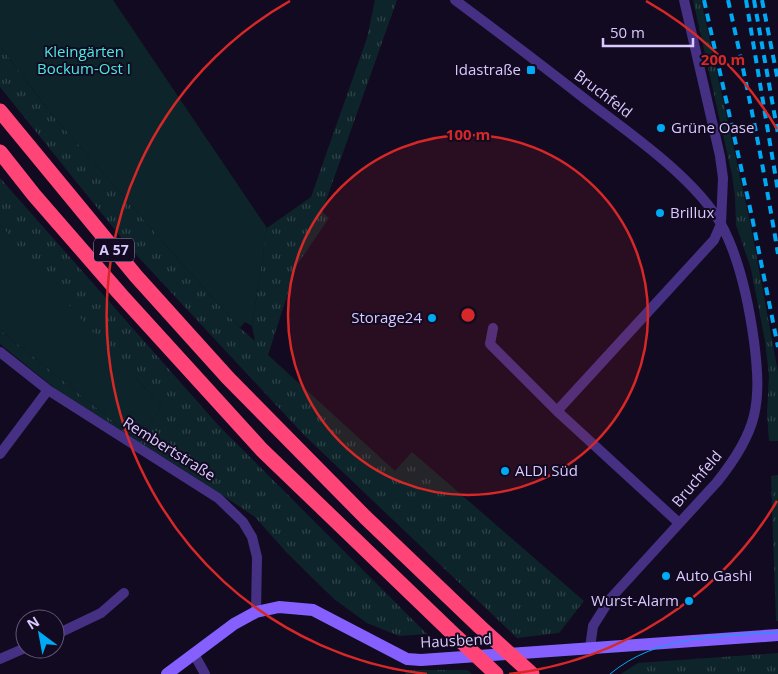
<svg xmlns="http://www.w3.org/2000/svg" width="778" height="674" font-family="'Open Sans',sans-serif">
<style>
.grass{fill:url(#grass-tufts)}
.garden{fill:#0d252a}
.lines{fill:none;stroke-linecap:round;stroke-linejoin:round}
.minor{stroke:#453084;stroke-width:10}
.secondary{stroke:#8560ff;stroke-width:12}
.motorway{stroke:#f47;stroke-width:15}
.tram{stroke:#00a9f4;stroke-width:1}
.rail{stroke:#00a9f4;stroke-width:4;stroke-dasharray:8 6;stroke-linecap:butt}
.motorway-bridge{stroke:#f47;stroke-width:15}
.ring{fill:none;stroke:#d62828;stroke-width:2.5}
.poi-dot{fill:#00a9f4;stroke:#120a20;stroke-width:2}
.labels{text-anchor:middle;stroke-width:4;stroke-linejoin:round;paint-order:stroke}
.shield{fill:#120a20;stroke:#9e90bc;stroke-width:1}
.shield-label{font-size:14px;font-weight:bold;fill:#dac9ff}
.park-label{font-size:15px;fill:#4aeae3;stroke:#120a20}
.poi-label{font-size:15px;fill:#dac9ff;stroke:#120a20;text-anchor:start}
.street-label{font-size:15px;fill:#dac9ff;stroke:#120a20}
.centre{fill:#d62828;stroke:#120a20;stroke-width:2.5}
.ring-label{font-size:15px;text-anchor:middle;font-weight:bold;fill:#d62828;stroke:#120a20;stroke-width:4;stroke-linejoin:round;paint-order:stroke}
</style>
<defs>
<pattern id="grass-tufts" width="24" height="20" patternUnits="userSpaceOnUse" patternTransform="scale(1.25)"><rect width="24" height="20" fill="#0d252a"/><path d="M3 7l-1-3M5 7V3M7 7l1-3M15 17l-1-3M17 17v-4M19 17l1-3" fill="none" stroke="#30434a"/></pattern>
</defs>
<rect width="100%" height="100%" fill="#120a20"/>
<!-- grass -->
<path class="grass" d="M375,0H397L322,212L329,218L297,265L268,355L395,471L412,452L584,601L559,633L517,638L304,435L128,246L0,87V46L50,112L184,266L240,328L255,341L252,326L267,228L311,197L367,38Z
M693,0H701L751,227L778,372V441H769L767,414L769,375L765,341L751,269L736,225L735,197L732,175Z
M0,178L219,426L427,634L399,636L367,623L334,599L288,554L255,517L195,477L57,390L0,344V330L139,442L162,406L102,343L40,274L0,224Z
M778,475V621H776L771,476Z
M778,653V674H621L638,663Z
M406,670H467L472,674H405Z"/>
<!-- garden -->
<path class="garden" d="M0,0H113L267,228L252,326L245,322L240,328L184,266L50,112L0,46Z
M0,224C51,287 106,347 162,406L139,442L0,330Z"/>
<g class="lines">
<!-- minor -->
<path class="minor" d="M455,0C502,35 548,70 594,106C635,137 696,180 721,224C739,257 749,305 754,341C762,404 758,431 717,482L610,599L593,626L590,648
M493,328L490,344L557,411L679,523
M0,352L48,390L218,498L243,522L252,537L257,557L256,612
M557,411L714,240L721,224L723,178L720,156L684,0
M0,454L48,390
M55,635L101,613L124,593
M194,654L205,674
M0,659L25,648"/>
<!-- secondary -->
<path class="secondary" d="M167,674L234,624L256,612L279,607L313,610L407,659L421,660L778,635"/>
<!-- motorway -->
<path class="motorway" d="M0,111L136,276L228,378L365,517L479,626
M0,152L34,195L121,295L262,450L448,629"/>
<!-- tram -->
<path class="tram" d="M610,674C658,634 719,637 778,632"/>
<!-- rail -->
<path class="rail" d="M704,0L752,217L778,347
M728,0C747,84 764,169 778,254
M746,0L778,191
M754,0L778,134
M762,0L778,81"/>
<!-- motorway-bridge -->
<path class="motorway-bridge" d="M479,626L532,674
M448,629L496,674"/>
</g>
<!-- distance rings -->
<circle cx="468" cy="315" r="180" fill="#d62828" fill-opacity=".12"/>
<g class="ring">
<circle cx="468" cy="315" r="180"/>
<path d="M777 501A361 361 0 0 1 509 674M427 674A361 361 0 0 1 290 1M646 1A361 361 0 0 1 777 129"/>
</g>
<!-- markers -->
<g class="poi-dot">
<rect x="526" y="65" width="10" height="10" rx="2.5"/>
<circle cx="661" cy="128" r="5"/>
<circle cx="660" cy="213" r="5"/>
<circle cx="432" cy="318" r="5"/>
<circle cx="505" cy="471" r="5"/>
<circle cx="666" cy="576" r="5"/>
<circle cx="689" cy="601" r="5"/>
</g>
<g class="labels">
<!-- shield labels -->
<rect class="shield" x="94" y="238.5" width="40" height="23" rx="4"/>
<g class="shield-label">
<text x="114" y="255">A 57</text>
</g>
<!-- park labels -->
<g class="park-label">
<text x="84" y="57">Kleingärten<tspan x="84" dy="17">Bockum-Ost I</tspan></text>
</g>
<!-- poi labels -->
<g class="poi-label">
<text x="521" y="75" text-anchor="end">Idastraße</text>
<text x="671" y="133">Grüne Oase</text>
<text x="670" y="218">Brillux</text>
<text x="422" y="323" text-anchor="end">Storage24</text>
<text x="515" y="476">ALDI Süd</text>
<text x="676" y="581">Auto Gashi</text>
<text x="679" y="606" text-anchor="end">Wurst-Alarm</text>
</g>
<!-- street labels -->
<g class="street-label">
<text transform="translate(603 94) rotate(37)" y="5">Bruchfeld</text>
<text transform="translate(169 449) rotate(32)" y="5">Rembertstraße</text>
<text transform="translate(697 479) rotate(-50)" y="5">Bruchfeld</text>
<text transform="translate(456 641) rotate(-3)" y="5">Hausbend</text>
</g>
</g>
<circle cx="468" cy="315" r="8" class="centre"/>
<g class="ring-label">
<text x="723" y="65">200 m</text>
<text x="468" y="140">100 m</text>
</g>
<!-- north arrow -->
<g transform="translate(40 634) rotate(328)"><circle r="24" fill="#120a20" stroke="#625679"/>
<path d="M0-4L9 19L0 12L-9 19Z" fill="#00a9f4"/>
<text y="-8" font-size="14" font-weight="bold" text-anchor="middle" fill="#dac9ff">N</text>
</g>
<!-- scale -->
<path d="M603 38v8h90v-8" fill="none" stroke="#dac9ff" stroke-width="2.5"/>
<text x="610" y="38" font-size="15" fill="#dac9ff" stroke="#120a20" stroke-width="4" paint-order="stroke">50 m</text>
</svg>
